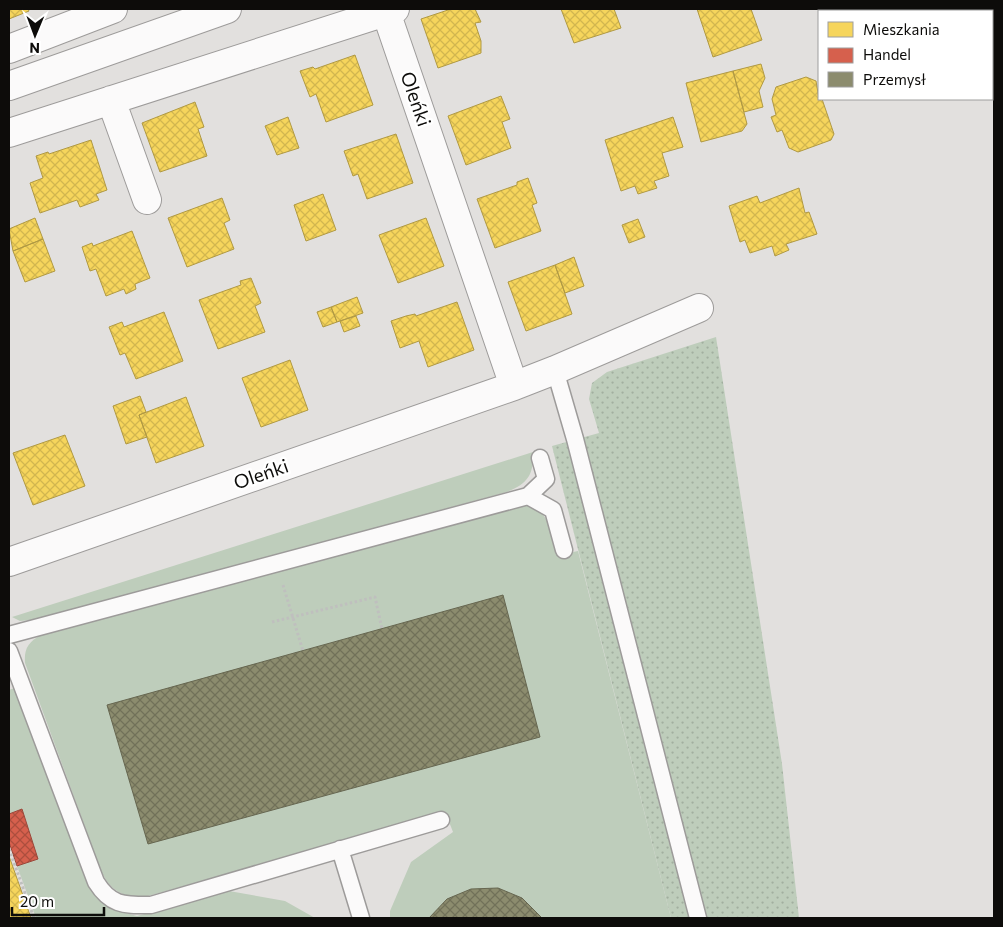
<svg xmlns="http://www.w3.org/2000/svg" width="1003" height="927" font-family="Commissioner,sans-serif">
<style>
.green{fill:#becdbb}
.park{fill:url(#park-dots)}
.homes{fill:url(#homes-cross-hatch);stroke:#b09943}
.shops{fill:url(#shops-cross-hatch);stroke:#9a4739}
.industry{fill:url(#industry-cross-hatch);stroke:#666650}
.lines{fill:none;stroke-linecap:round;stroke-linejoin:round}
.lane-casing{stroke:#9d9b9a;stroke-width:19}
.street-casing{stroke:#9d9b9a;stroke-width:30}
.secondary-casing{stroke:#9d9b9a;stroke-width:30}
.path{stroke:#bfbfbe;stroke-width:3;stroke-dasharray:2.5 2.5;stroke-linecap:butt}
.lane{stroke:#fbfafa;stroke-width:16}
.street{stroke:#fbfafa;stroke-width:28}
.secondary{stroke:#fbfafa;stroke-width:28}
.labels{text-anchor:middle;stroke-width:5;stroke-linejoin:round;paint-order:stroke}
.street-label{font-size:19px;fill:#0d0c0a;stroke:#fff}
</style>
<defs>
<pattern id="park-dots" width="8" height="8" patternUnits="userSpaceOnUse" patternTransform="scale(1.25)"><rect width="8" height="8" fill="#becdbb"/><path d="M2 2h.1M6 6h.1" fill="none" stroke="#a2af9f" stroke-width="1.8" stroke-linecap="round"/></pattern>
<pattern id="homes-cross-hatch" width="8" height="8" patternUnits="userSpaceOnUse" patternTransform="scale(1.25)"><rect width="8" height="8" fill="#f6d55c"/><path d="M0 0l8 8M0 8l8-8" fill="none" stroke="#d2b64f"/></pattern>
<pattern id="shops-cross-hatch" width="8" height="8" patternUnits="userSpaceOnUse" patternTransform="scale(1.25)"><rect width="8" height="8" fill="#d6604d"/><path d="M0 0l8 8M0 8l8-8" fill="none" stroke="#ac4e3e"/></pattern>
<pattern id="industry-cross-hatch" width="8" height="8" patternUnits="userSpaceOnUse" patternTransform="scale(1.25)"><rect width="8" height="8" fill="#8c8c6e"/><path d="M0 0l8 8M0 8l8-8" fill="none" stroke="#717159"/></pattern>
</defs>
<rect width="100%" height="100%" fill="#e2e0de"/>
<!-- green -->
<path class="green" d="M533,452C534,474 528,484 507,492L41,619L20,621L12,617Z
M523,505C550,508 552,534 559,555L578,551L671,918H390V911L411,862L453,832L446,814L148,896C124,899 109,891 100,868L25,663C24,649 28,642 41,635Z
M17,687L100,899L111,909L137,916L229,891L285,901L315,918H36L17,866L37,859L22,809L9,814V690Z"/>
<!-- park -->
<path class="park" d="M716,337L782,764L799,918H671L552,446L599,433L589,399L592,383L607,372Z"/>
<!-- homes -->
<path class="homes" d="M9,9H28L29,11L9,19Z
M451,9H475L481,22L475,23L481,41V53L438,68L421,19Z
M561,9H614L621,28L574,43Z
M697,9H751L762,40L713,57Z
M355,55L373,105L326,122L316,94L310,97L300,71L313,67L315,69Z
M761,64L765,78L759,91L763,107L744,112L733,71Z
M733,71L747,124L742,131L701,142L686,83Z
M806,77L816,81L819,99H822L834,134L831,140L798,152L789,148L782,130L777,132L771,117L776,115L772,99L776,87Z
M501,96L510,119L502,122L511,148L466,165L448,116Z
M195,102L204,127L198,129L207,156L160,172L142,123Z
M288,117L299,148L277,155L265,126Z
M673,117L683,147L662,153L669,176L654,181L657,188L638,194L635,186L621,191L605,140Z
M396,134L413,183L367,199L358,174L353,176L344,151Z
M91,140L107,190L96,194L99,200L80,207L77,200L40,213L30,183L43,178L36,156L48,152L49,154Z
M528,178L537,203L532,205L541,231L495,248L477,199L517,185V182Z
M799,188L805,213L809,212L817,234L786,244L789,250L775,256L772,246L750,253L745,240L740,242L729,206L757,196L760,203Z
M323,194L336,230L306,241L294,205Z
M222,198L230,220L224,223L234,249L187,267L168,218Z
M35,218L43,239L13,251L9,229Z
M426,218L444,266L398,283L379,235Z
M638,219L645,237L629,243L622,225Z
M132,231L150,278L135,284L136,289L126,294L124,289L106,296L96,269L90,271L82,247L92,243L93,246Z
M43,239L55,271L25,282L13,251Z
M574,257L584,286L565,293L555,265Z
M555,265L572,314L526,331L508,282Z
M251,278L261,303L255,306L265,332L218,349L199,300L241,285L240,281Z
M357,297L363,313L337,322L331,307Z
M457,302L474,350L428,367L419,341L400,348L391,321L406,316L415,314L416,316Z
M331,307L337,322L323,327L317,312Z
M164,312L183,361L136,379L125,353L120,355L109,327L122,322L124,327Z
M356,316L360,326L344,332L340,321Z
M290,360L308,410L261,427L242,378Z
M140,396L146,412L139,415L147,437L126,444L113,406Z
M186,397L204,446L156,463L139,415Z
M65,435L85,486L33,505L13,453Z
M9,856L31,918H9Z"/>
<!-- shops -->
<path class="shops" d="M22,809L38,859L17,866L9,842V814Z"/>
<!-- industry -->
<path class="industry" d="M503,595L540,737L148,844L107,705Z
M498,888L522,898L542,918H429L447,899L471,889Z"/>
<g class="lines">
<defs>
<path id="lane" d="M555,370L575,439L698,918
M528,496L546,479L540,458
M9,635L528,496L553,510L564,550
M9,651L96,882C111,906 124,905 151,905L441,820
M340,849L361,918"/>
<path id="street" d="M386,12L514,386
M9,49L113,9
M111,100L147,200
M9,133L395,9
M9,562L514,386L555,370L699,308"/>
<path id="secondary" d="M9,86L227,9"/>
</defs>
<!-- lane casing -->
<use href="#lane" class="lane-casing"/>
<!-- street casing -->
<use href="#street" class="street-casing"/>
<!-- secondary casing -->
<use href="#secondary" class="secondary-casing"/>
<!-- path -->
<path class="path" d="M283,585L303,651
M272,622L375,597L382,629
M9,849L34,918"/>
<!-- lane -->
<use href="#lane" class="lane"/>
<!-- street -->
<use href="#street" class="street"/>
<!-- secondary -->
<use href="#secondary" class="secondary"/>
</g>
<g class="labels">
<!-- street labels -->
<g class="street-label">
<text transform="translate(416 99) rotate(71)" y="7">Oleńki</text>
<text transform="translate(261 474) rotate(-19)" y="7">Oleńki</text>
</g>
</g>
<!-- border -->
<rect width="1003" height="927" fill="none" stroke="#0d0c0a" stroke-width="20"/>
<!-- legend -->
<rect x="818" y="10" width="175" height="90" fill="#ffffff" stroke="#9e9e9d"/>
<rect x="828" y="22" width="25" height="15" fill="#f6d55c" stroke="#9e9e9d"/>
<text x="863" y="35" font-size="15" fill="#0d0c0a">Mieszkania</text>
<rect x="828" y="48" width="25" height="15" fill="#d6604d" stroke="#9e9e9d"/>
<text x="863" y="60" font-size="15" fill="#0d0c0a">Handel</text>
<rect x="828" y="72" width="25" height="15" fill="#8c8c6e" stroke="#9e9e9d"/>
<text x="863" y="85" font-size="15" fill="#0d0c0a">Przemysł</text>
<!-- north arrow -->
<g transform="translate(35 35) rotate(181)" stroke="#ffffff" stroke-width="4" paint-order="stroke">
<path d="M0-4L9 19L0 12L-9 19Z" fill="#0d0c0a"/>
<text y="-8" font-size="14" font-weight="bold" text-anchor="middle" fill="#0d0c0a">N</text>
</g>
<!-- scale -->
<path d="M12 907v8h92v-8" fill="none" stroke="#0d0c0a" stroke-width="2.5"/>
<text x="20" y="907" font-size="15" fill="#0d0c0a" stroke="#ffffff" stroke-width="4" paint-order="stroke">20 m</text>
</svg>
